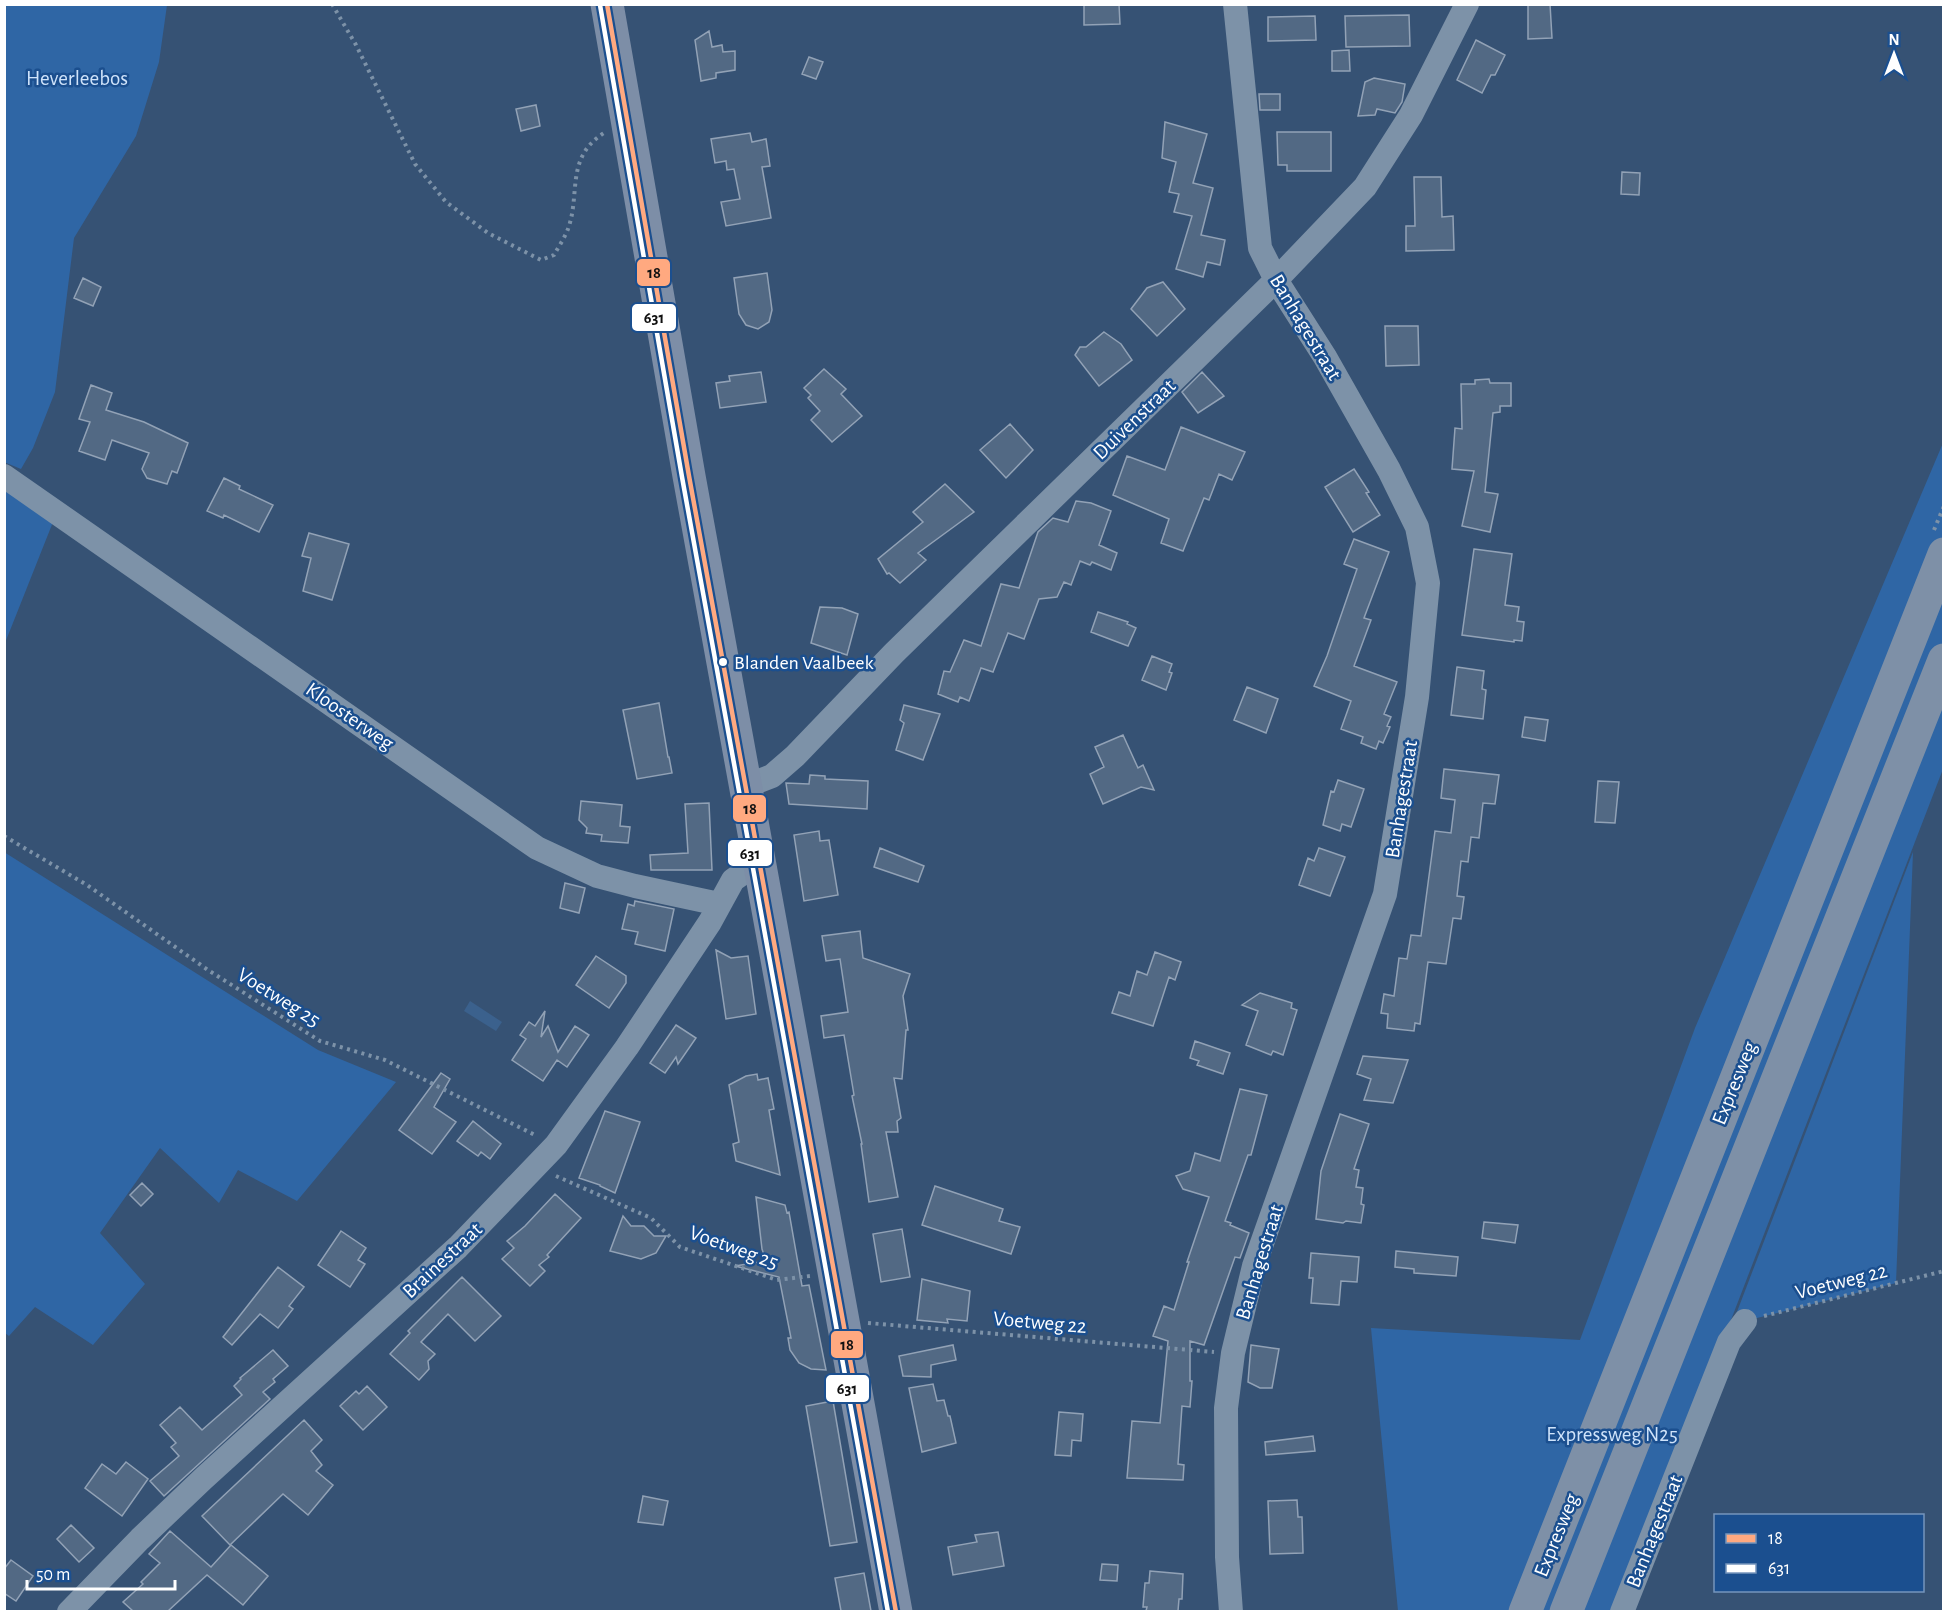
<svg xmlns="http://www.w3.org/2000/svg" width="1948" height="1616" font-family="'Alegreya Sans',sans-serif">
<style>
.green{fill:#2f66a5}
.water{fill:#3b618d}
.building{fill:#526984;stroke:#92a2b6;stroke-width:1.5}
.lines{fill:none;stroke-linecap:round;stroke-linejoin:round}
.path{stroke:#7d92a8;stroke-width:4;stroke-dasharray:3 4.5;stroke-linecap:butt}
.minor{stroke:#7d92a8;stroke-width:24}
.primary{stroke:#7d8ea7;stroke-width:33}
.trunk{stroke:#7e90a7;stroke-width:33}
.bus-1-casing{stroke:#1b4f8f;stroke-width:9}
.bus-2-casing{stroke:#1b4f8f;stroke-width:9}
.bus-1{stroke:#ffa980;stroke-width:4.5}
.bus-2{stroke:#fff;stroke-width:4.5}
.bus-dot{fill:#fff;stroke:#1b4f8f;stroke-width:2}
.labels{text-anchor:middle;stroke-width:5;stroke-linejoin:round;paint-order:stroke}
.bus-label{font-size:20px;fill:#fff;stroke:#1b4f8f;text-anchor:start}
.park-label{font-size:21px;fill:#cfe3fa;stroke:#1b4f8f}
.street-label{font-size:21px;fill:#fff;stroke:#1b4f8f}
.line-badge{stroke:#1b4f8f;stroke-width:2}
.pale-badge-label{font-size:16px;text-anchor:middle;font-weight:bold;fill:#111}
</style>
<rect width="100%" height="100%" fill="#365274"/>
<!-- green -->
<path class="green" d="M4,5H167L159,62L136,136L74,238L55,392L33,448L21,469L4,462Z
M1943,443V769L1619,1611H1398L1371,1328L1580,1340L1695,1028Z
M4,484L53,522L5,643H4Z
M4,852L318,1050L396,1082L297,1201L238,1170L219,1203L160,1148L100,1233L145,1284L93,1345L35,1307L9,1336L5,1333Z
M1913,852L1896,1283L1745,1321L1735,1317Z"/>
<!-- water -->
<path class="water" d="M470,1001L502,1022L496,1031L464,1011Z"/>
<!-- building -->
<path class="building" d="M1084,4H1119L1120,24L1084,25Z
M1528,4H1550L1552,38L1528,39Z
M1409,15L1410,46L1346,47L1345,16Z
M1315,16L1316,40L1268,41V17Z
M709,31L712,47L722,45L723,52L735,51V70L716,73V78L701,81L695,40Z
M1476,40L1505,55L1495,75H1491L1482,93L1457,80Z
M1349,50L1350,71H1332V51Z
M809,57L823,62L816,79L802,74Z
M1374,78L1405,84L1402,102L1395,113L1377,109L1375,115L1358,116L1365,82Z
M1259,94H1280V110H1260Z
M536,105L540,126L521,131L516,109Z
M1165,122L1207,134L1193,183L1213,188L1201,235L1225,240L1220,265L1207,262L1203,277L1176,269L1192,216L1174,212L1179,194L1169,192L1176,162L1162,158Z
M1277,132H1331V171H1287V165H1278Z
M750,133L752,142L766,139L770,166L762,167L771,218L726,226L721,202L740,199L734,169L727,170L726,161L715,163L711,139Z
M1622,172L1640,173L1639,195L1621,194Z
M1414,177H1441L1442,217L1453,216L1454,250L1406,251V226H1415Z
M767,273L772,310L769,322L758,329L746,325L739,314L734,278Z
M83,278L101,287L93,306L74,298Z
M1163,282L1185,309L1157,336L1131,309L1147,288Z
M1385,326H1418L1419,365L1386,366Z
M1104,332L1121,344L1132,360L1099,386L1075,355L1080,347H1086Z
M824,369L846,389L841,394L862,416L832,442L811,420L820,411L808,398L811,395L804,388Z
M761,372L766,402L720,408L716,383L730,381L729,376Z
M1202,372L1224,396L1198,413L1182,392Z
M1489,379L1490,383H1511V406H1500V412L1493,413L1485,492L1498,494L1490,532L1462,526L1474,471L1452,469L1455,428L1462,429L1461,384H1475V380Z
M91,385L112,393L106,410L144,422L188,443L177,473L172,471L167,484L147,478L142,469L149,453L112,440L105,460L79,451L90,422L79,419Z
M1010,424L1033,450L1006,478L980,450Z
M1181,427L1245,452L1232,480L1219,474L1209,500L1204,498L1183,551L1161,543L1169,519L1113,495L1127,456L1165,470Z
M1354,469L1369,492L1366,493L1380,515L1353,532L1325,487Z
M224,478L240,486L239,489L273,505L259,532L224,515L223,518L207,511Z
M945,484L974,512L918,553L926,560L900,583L889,573L887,574L878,559L923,522L913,512Z
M1076,501L1091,503L1111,511L1099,545L1117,553L1111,570L1092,562L1090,565L1080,561L1071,585L1064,582L1057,597L1039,599L1024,639L1008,633L993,672L981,668L969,701L960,697L958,702L938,694L944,671L950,672L964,640L981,646L1001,584L1019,588L1038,532L1053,518L1068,522Z
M309,533L349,544L332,600L303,591L311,558L302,556Z
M1354,539L1389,552L1364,618L1371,620L1354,666L1397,682L1384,714L1391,717L1387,726L1390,727L1383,743L1379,741L1376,749L1361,743L1363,737L1341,729L1351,701L1314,686L1327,656L1357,569L1344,564Z
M1474,549L1512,554L1505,605L1519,607L1517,621L1524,622L1522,641L1514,640V642L1462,635Z
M820,607L842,608L858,614L847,655L811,643Z
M1098,612L1128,622L1127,624L1136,628L1128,646L1091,632Z
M1152,656L1172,664L1169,672L1172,673L1166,690L1142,680Z
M1457,667L1484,671L1482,689L1486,690L1483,719L1451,715Z
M1247,687L1278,699L1266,733L1234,720Z
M659,703L668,757H669L672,773L637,779L623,710Z
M904,705L940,714L923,760L896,750L904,723L900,720Z
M1525,717L1548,720L1545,741L1522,737Z
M1123,735L1138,768L1143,765L1154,790L1141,787L1103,804L1090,774L1104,767L1095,747Z
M1444,769L1499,775L1495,804L1483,803L1479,838L1471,837L1468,862L1461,861L1457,896L1464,897L1461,919L1453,918L1446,964L1428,962L1420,1024L1415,1023L1414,1031L1387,1028L1388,1014L1381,1013L1384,994L1394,996L1399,958L1407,959L1411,935L1421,936L1435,831L1451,833L1455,800L1441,798Z
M810,775L825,776V779L868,781L867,809L789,804L786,783L809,784Z
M1338,780L1364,789L1351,827L1342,824L1340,831L1323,825L1331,791L1334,792Z
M1598,781L1619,782L1615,823L1595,822Z
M581,801L622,805L620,826L630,827L628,843L601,841L602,835L586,833L587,828L579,820Z
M709,803L712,870H651L650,855L688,853L685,804Z
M819,831L820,841L829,840L838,895L804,901L794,835Z
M880,848L924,866L918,882L874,867Z
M1319,848L1345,857L1330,896L1299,885L1308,858L1314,861Z
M565,883L585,888L579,913L560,908Z
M635,901L674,909L665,951L635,944L638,932L622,929L628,904L634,906Z
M860,931L863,958L910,974L903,996L908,1030H906L902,1079L894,1078L901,1118L897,1121L898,1132H886L898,1197L869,1202L861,1144H862L852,1096L854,1095L844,1035L824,1038L821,1016L848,1012L840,959L826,961L822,936Z
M716,950L731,958L748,956L756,1014L726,1019Z
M1155,952L1181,962L1175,980L1169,977L1153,1026L1112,1013L1119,992L1130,996L1137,971L1147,975Z
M596,956L626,976V983L609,1008L576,985Z
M1260,993L1292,1003L1291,1008L1297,1010L1283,1055L1273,1051L1271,1055L1246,1045L1258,1011L1242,1005Z
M545,1011L541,1037L548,1026L558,1052L575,1026L589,1035L567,1067L557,1060L543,1081L512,1060L526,1039L520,1035L529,1022L535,1026Z
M676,1025L696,1038L678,1064L676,1057L665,1073L650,1063Z
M1195,1041L1230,1053L1223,1074L1197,1065L1199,1061L1190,1058Z
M1363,1056L1408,1060L1393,1103L1364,1100L1371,1079L1357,1074Z
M441,1073L450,1079L434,1107L456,1122L432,1154L399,1130Z
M757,1074L758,1080L768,1078L774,1109L769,1110L780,1175L736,1161L733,1144L739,1142L729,1085L746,1076Z
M1240,1089L1267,1095L1251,1155H1248L1225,1221L1231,1223L1230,1225L1249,1233L1240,1258L1235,1257L1204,1345L1190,1341V1381H1192L1190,1407L1182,1406L1178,1464L1184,1465L1183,1480L1127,1478L1132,1421L1160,1423L1168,1341L1153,1336L1164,1306L1174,1310L1189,1262H1187L1209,1197L1183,1189L1176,1176L1190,1171L1195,1153L1220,1161Z
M605,1111L640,1122L615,1193L600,1186V1185L579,1178Z
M1340,1114L1369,1124L1354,1169L1359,1170L1356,1187L1363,1188L1361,1204L1364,1205L1361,1223L1346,1221L1343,1223L1316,1219L1321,1171Z
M473,1121L501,1144L490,1159L481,1152L478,1156L457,1141Z
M142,1183L153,1194L141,1206L130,1195Z
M935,1186L1003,1209L999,1221L1020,1227L1011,1254L922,1225Z
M555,1194L581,1218L547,1255L549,1257L539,1265L545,1271L530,1286L502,1259L514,1248L507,1241L525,1226Z
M756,1197L785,1205L787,1213L789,1212L802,1286L809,1285L826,1370L811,1369L799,1363L790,1350L788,1338H791L779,1277L735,1266L766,1261L762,1249Z
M623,1216L631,1226H644L654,1236H666L656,1253L641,1259L610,1251Z
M1484,1222L1518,1225L1515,1243L1482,1238Z
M902,1229L910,1277L881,1282L873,1234Z
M341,1231L366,1248L358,1260L365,1264L350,1287L318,1265Z
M1396,1251L1458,1257L1456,1276L1414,1273V1269L1395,1267Z
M1311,1253L1359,1257L1357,1282L1341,1281L1339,1305L1311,1303L1313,1278H1309Z
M278,1267L304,1287L289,1306L293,1309L278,1328L260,1314L232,1345L223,1337Z
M462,1277L501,1316L475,1341L448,1314L421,1342L435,1354L428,1361L429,1369L419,1380L390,1354L410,1333L408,1331Z
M922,1279L970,1291L967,1321L947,1319L948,1323L917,1320Z
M953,1345L956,1360L931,1365V1377L903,1376L899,1356Z
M1251,1345L1279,1349L1272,1388H1260L1248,1382Z
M273,1350L288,1366L273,1379L275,1382L263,1392L270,1399L164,1496L150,1481L179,1456L171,1447L176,1443L160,1425L180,1407L202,1430L242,1395L234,1386L241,1379L240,1378Z
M933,1384L937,1401L944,1400L948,1416H950L956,1443L922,1452L909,1388Z
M367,1386L387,1407L363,1430L340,1406L356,1391L359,1394Z
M833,1401L857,1542L830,1546L806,1406Z
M1059,1412L1083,1414L1081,1441L1072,1440L1071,1456L1055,1455Z
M304,1420L322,1440L311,1451L322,1465L316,1471L333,1485L308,1515L283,1494L230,1545L202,1516Z
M1313,1436L1315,1451L1266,1455L1265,1442Z
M126,1462L148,1479L122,1516L85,1488L102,1464L116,1474Z
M643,1496L668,1501L663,1525L638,1522Z
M1297,1500L1298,1517H1302L1303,1553L1270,1554L1268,1501Z
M71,1525L94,1548L79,1562L57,1539Z
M170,1531L211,1567L231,1545L268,1576L243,1605L207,1575L168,1611H133L123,1602L143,1584L141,1582L160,1563L149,1554Z
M998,1532L1004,1566L953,1575L948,1547L977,1542L975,1535Z
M11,1560L33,1576L16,1601L4,1593V1569Z
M1102,1564L1118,1565L1117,1581L1100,1580Z
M1150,1571L1183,1574L1182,1599H1179L1178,1611H1146L1147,1607H1143L1145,1583H1149Z
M864,1573L871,1611H841L835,1578Z"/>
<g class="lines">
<!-- path -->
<path class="path" d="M332,4L356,45L415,164L446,202L488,233L541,260L554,255C559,246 566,236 569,226C580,192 566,157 604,133
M1934,530L1944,506
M4,836L87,885L208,970L320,1041L385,1060L537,1136
M556,1176L651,1218L680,1247L777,1280L810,1276
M1764,1316L1944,1271
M868,1323L1214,1352"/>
<!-- minor -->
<path class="minor" d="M4,476L537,848L597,876L635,886L719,904
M746,786L772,776L795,756L894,653L1276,280L1365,187L1411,115L1467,4
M69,1612L140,1539L204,1478L458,1247L556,1145L627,1047L710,922L733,880L743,873L761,870
M1231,1612L1227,1557L1226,1408L1233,1353L1254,1266L1385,894L1417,697L1428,583L1417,527L1389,470L1325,357L1276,280L1260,248L1235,4
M1622,1612L1729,1342L1745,1321"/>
<!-- primary -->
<path class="primary" d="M607,4L689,476L896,1612"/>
<!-- trunk -->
<path class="trunk" d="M1525,1612L1944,554
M1566,1612L1944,660"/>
<defs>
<path id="bus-1" d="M607,4L689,476L896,1612"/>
<path id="bus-2" d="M600,5L682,477L888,1612"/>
</defs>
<!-- bus-1 casing -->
<use href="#bus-1" class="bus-1-casing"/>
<!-- bus-2 casing -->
<use href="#bus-2" class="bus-2-casing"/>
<!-- bus-1 -->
<use href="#bus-1" class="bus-1"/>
<!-- bus-2 -->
<use href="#bus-2" class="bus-2"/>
</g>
<!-- markers -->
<circle class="bus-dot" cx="723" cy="662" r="5"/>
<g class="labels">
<!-- bus labels -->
<g class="bus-label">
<text x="734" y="669">Blanden Vaalbeek</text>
</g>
<!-- park labels -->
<g class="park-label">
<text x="77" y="85">Heverleebos</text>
<text x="1612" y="1441">Expressweg N25</text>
</g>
<!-- street labels -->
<g class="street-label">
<text transform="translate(1306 327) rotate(59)" y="7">Banhagestraat</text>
<text transform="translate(1134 419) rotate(-44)" y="7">Duivenstraat</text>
<text transform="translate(350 716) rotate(35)" y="7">Kloosterweg</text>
<text transform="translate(1401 799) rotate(-81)" y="7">Banhagestraat</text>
<text transform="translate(279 997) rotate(32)" y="7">Voetweg 25</text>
<text transform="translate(1734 1083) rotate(-68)" y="7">Expresweg</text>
<text transform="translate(734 1247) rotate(20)" y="7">Voetweg 25</text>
<text transform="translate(442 1260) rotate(-43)" y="7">Brainestraat</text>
<text transform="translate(1259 1262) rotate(-73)" y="7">Banhagestraat</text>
<text transform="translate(1841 1281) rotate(-14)" y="7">Voetweg 22</text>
<text transform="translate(1040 1322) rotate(5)" y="7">Voetweg 22</text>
<text transform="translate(1654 1531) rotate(-68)" y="7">Banhagestraat</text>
<text transform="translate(1556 1535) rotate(-68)" y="7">Expresweg</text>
</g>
</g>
<g class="line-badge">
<rect x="636" y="258" width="35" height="29" rx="6" fill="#ffa980"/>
<rect x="631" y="303" width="46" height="29" rx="6" fill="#fff"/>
<rect x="732" y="794" width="35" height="29" rx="6" fill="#ffa980"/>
<rect x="727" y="839" width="46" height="28" rx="6" fill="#fff"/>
<rect x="830" y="1330" width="34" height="29" rx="6" fill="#ffa980"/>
<rect x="825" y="1374" width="45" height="29" rx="6" fill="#fff"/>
</g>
<g class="pale-badge-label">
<text x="654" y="278">18</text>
<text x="654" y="323">631</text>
<text x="750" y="814">18</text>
<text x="750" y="859">631</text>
<text x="847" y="1350">18</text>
<text x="847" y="1394">631</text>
</g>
<!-- border -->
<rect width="1948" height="1616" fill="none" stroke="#ffffff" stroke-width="12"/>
<!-- legend -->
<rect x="1714" y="1514" width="210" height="78" fill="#1b4f8f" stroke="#7695bc" stroke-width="1.5"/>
<rect x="1726" y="1534" width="30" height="9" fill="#ffa980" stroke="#7695bc" stroke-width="1.5"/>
<text x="1768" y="1544" font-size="18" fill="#ffffff">18</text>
<rect x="1726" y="1564" width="30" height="9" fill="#ffffff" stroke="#7695bc" stroke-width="1.5"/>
<text x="1768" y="1574" font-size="18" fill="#ffffff">631</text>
<!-- north arrow -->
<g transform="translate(1894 54)" stroke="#1b4f8f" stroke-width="4.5" paint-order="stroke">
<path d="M0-4.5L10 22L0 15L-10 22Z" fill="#ffffff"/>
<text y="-9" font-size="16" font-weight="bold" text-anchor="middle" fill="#ffffff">N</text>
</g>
<!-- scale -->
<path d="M27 1580v9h148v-9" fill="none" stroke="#ffffff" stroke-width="3"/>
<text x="36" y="1580" font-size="18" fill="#ffffff" stroke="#1b4f8f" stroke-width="4.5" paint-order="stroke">50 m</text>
</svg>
